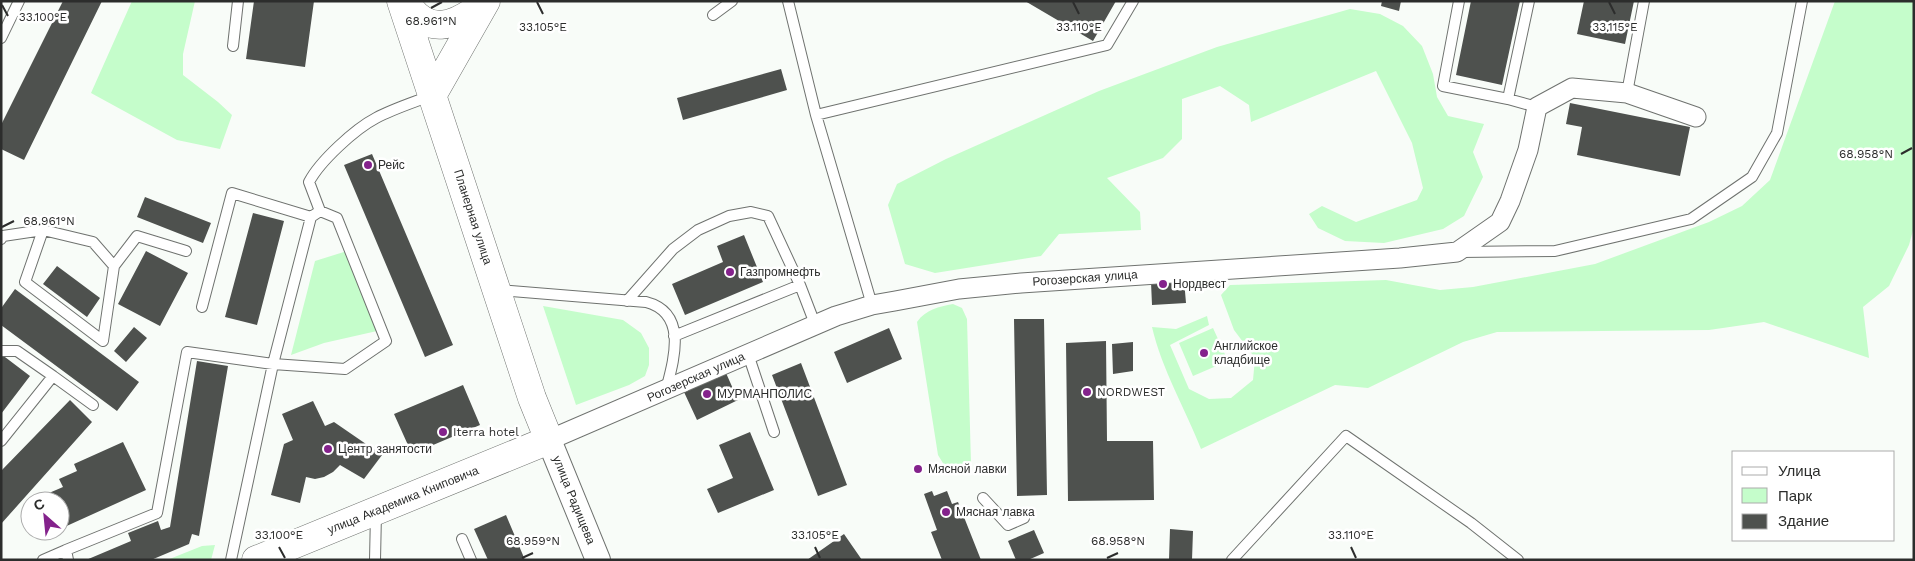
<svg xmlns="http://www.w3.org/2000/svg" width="1915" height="561" font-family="'Work Sans',sans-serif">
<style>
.green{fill:#c5fdcb}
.building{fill:#4e514e}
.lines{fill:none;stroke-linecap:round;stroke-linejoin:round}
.service-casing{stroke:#6f726f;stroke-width:12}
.minor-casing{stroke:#6f726f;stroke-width:21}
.tertiary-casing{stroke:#6f726f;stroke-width:26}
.secondary-casing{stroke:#6f726f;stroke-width:29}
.service{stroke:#fff;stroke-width:10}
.minor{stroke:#fff;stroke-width:19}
.tertiary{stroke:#fff;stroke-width:24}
.secondary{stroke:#fff;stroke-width:28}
.ticks{fill:none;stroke:#2c2d2c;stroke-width:2}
.poi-dot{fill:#84228c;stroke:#fff;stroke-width:2}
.labels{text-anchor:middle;stroke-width:5;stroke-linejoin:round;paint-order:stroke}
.poi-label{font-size:12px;fill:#2c2d2c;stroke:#fff;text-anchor:start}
.street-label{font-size:12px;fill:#2c2d2c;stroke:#fff}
.ticks-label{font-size:12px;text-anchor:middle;fill:#2c2d2c;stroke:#fff;stroke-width:5;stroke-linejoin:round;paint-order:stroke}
</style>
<rect width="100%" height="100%" fill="#f8fcf8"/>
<!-- green -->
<path class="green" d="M132,1H195L183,54V75L218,102L232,115L220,149L177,140L91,93Z
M1835,1H1914V227L1909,245L1889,286L1863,307L1869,358L1764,322L1709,330L1497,332L1463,342L1368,388L1335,385L1201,449C1185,408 1162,370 1152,327L1176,329L1207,316L1209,325L1170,345L1189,389L1209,399L1231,398L1253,380L1255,358L1234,330L1221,295L1230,285L1386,280L1440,290L1473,287L1595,264L1709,222L1742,206L1770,180Z
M1350,9L1380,14L1403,26L1422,46L1433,74L1437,97L1448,116L1484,124L1473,152L1483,177L1464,216L1443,229L1384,243L1345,241L1318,228L1309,214L1322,206L1356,222L1417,200L1423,188L1412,143L1376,71L1251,122L1249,105L1220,86L1182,99V139L1163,158L1107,178L1140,212L1141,230L1059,234L1041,256L935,273L905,264L888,205L897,184L946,159L1099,91L1217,47Z
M347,251L377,331L324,343L291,355L315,261Z
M953,304L962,308L967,319L971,464L956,472L946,468L938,455L917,322C926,309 939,307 953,304Z
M543,306L623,320L641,333L649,348V365L645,376L629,385L576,405Z
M1213,328L1228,361L1193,376L1179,343Z
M215,545L211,560H167L202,546Z"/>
<!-- building -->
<path class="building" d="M63,1H102L24,160L1,149V125Z
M254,1H314L305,67L246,59Z
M1025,1H1116L1093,41Z
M1382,1H1401L1399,11L1381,6Z
M1471,1H1520L1502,85L1456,75Z
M1584,1H1634L1625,44L1577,34Z
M781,69L787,90L683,120L677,98Z
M1570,103L1690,127L1680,176L1577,155L1582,127L1566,124Z
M372,154L453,345L425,357L344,165Z
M145,197L211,223L203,243L137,217Z
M253,213L284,221L257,325L225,317Z
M744,235L763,282L685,315L672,284L723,262L717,246Z
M146,251L188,273L160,326L118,304Z
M57,266L100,298L87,317L43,284Z
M1184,280L1186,303L1152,305L1151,282Z
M15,289L139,382L117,411L1,325V306L2,307Z
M1014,319H1044L1047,495L1017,496Z
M134,327L147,338L126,362L114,351Z
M889,328L902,359L847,383L834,352Z
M1106,341L1107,441H1153L1154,500L1068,501L1066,343Z
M1133,342V371L1113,374L1112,344Z
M1,354L30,376L1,414Z
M197,361L228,366L199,536L192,534L189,544L151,560H86L131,541L128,533L158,521L161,530L170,527Z
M801,363L847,485L818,496L772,375Z
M726,373L738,400L697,420L684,392Z
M463,385L480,425L412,454L394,414Z
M70,400L92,422L1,524V471Z
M313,401L325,426L334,422L382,455L364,479L340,465L333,472L324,477L315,479L306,477L300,503L271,495L284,444L293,440L282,414Z
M750,432L774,490L718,513L707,489L733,478L719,445Z
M123,442L146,490L60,529V501H53L49,493L63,487L59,479L77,471L74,464Z
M932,491L934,496L947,491L952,504L958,502L981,560H942L931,532L937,530L924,494Z
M506,515L525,560H488L474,529Z
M1170,529L1193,531L1192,560H1169Z
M1034,530L1044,553L1028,560H1016L1008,541Z
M35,531H57L39,539Z
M844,534L862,560H807Z"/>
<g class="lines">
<defs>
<path id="service" d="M788,1L816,115L872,305
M1459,1L1443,86L1508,99L1537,107
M713,15L732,1
M1,38L19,1
M233,46L238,1
M1627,93L1644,1
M1508,99L1529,1
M816,115L1107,45L1133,1
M320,211L309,182C320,161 355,129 376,118C393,109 412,103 430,96
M1,239L3,236L43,230L93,242L114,266L103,341L25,282L43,230
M1460,252L1555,251L1691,219L1752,177L1777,133L1802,1
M114,266L137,236L186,251
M800,285L815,324
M498,290L646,302C688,313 674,359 666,390
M627,301L673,249L698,230L729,216L751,212L768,216L800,285L674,336
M202,307L232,193L311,217
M1,351H17L53,376
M748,354L774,432
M1,441L53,376L93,405
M983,498L1008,525L1024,518
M462,539L471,560
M43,560L66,550
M68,560L66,550L157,513L187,352L273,364L345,369L386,341L337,218L320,211L311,217L273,364L231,560
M375,560L376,513
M1232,560L1346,436L1471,523L1518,560"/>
<path id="minor" d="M549,440L836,316L872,305L895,301L959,289L1021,283L1400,258L1457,252L1500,222L1510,201L1528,150L1537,107L1572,88L1627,93L1696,117"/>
<path id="tertiary" d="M549,440L598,560"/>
<path id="secondary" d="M405,1C427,37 454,27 482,5
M433,94L486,1
M256,560L549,440L532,398L401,1"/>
</defs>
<!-- service casing -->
<use href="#service" class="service-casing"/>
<!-- minor casing -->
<use href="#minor" class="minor-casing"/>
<!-- tertiary casing -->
<use href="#tertiary" class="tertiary-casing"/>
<!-- secondary casing -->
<use href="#secondary" class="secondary-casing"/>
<!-- service -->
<use href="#service" class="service"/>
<!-- minor -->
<use href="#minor" class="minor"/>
<!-- tertiary -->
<use href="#tertiary" class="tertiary"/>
<!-- secondary -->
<use href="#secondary" class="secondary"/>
</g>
<!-- ticks -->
<path class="ticks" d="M537,2L543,14M1073,2L1079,14M1609,2L1615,14M2,5L8,16M431,8L442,2M1901,154L1912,148M2,227L14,221M279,547L285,558M815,547L820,558M1351,547L1356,558M522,558L533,553M1107,558L1118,553"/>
<!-- markers -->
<g class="poi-dot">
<circle cx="368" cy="165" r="5"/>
<circle cx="730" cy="272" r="5"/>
<circle cx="1163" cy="284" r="5"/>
<circle cx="1204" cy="353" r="5"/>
<circle cx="1087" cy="392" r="5"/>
<circle cx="707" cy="394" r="5"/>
<circle cx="443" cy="432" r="5"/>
<circle cx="328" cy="449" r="5"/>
<circle cx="918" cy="469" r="5"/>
<circle cx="946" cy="512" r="5"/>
</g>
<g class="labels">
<!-- poi labels -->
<g class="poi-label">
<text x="378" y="169">Рейс</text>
<text x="740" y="276">Газпромнефть</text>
<text x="1173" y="288">Нордвест</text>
<text x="1214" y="350">Английское<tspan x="1214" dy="14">кладбище</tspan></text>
<text x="1097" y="396">NORDWEST</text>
<text x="717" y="398">МУРМАНПОЛИС</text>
<text x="453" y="436">Iterra hotel</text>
<text x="338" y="453">Центр занятости</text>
<text x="928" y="473">Мясной лавки</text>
<text x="956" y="516">Мясная лавка</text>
</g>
<!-- street labels -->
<g class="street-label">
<text transform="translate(473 217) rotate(72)" y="4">Планерная улица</text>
<text transform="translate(1085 278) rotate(-4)" y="4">Рогозерская улица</text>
<text transform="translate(696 377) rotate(-24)" y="4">Рогозерская улица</text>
<text transform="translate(403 500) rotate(-22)" y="4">улица Академика Книповича</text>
<text transform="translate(574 500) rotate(68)" y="4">улица Радищева</text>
</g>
</g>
<g class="ticks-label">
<text x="43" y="21">33.100°E</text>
<text x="431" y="25">68.961°N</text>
<text x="543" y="31">33.105°E</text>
<text x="1079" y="31">33.110°E</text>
<text x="1615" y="31">33.115°E</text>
<text x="1866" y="158">68.958°N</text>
<text x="49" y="225">68.961°N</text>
<text x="279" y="539">33.100°E</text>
<text x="815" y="539">33.105°E</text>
<text x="1351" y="539">33.110°E</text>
<text x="533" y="545">68.959°N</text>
<text x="1118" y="545">68.958°N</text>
</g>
<!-- border -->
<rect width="1915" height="561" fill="none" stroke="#2c2d2c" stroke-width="5"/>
<!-- legend -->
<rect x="1732" y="451" width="162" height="90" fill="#ffffff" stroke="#ababab"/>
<rect x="1742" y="467" width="25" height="8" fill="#ffffff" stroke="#ababab"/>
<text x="1778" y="476" font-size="15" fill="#2c2d2c">Улица</text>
<rect x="1742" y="488" width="25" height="15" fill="#c5fdcb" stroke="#ababab"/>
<text x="1778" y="501" font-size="15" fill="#2c2d2c">Парк</text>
<rect x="1742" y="514" width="25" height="15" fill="#4e514e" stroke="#ababab"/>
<text x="1778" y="526" font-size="15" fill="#2c2d2c">Здание</text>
<!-- north arrow -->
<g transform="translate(45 516) rotate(333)"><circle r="24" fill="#ffffff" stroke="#ababab"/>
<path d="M0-4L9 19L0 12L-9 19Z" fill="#84228c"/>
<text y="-8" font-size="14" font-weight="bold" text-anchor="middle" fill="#2c2d2c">С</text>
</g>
</svg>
